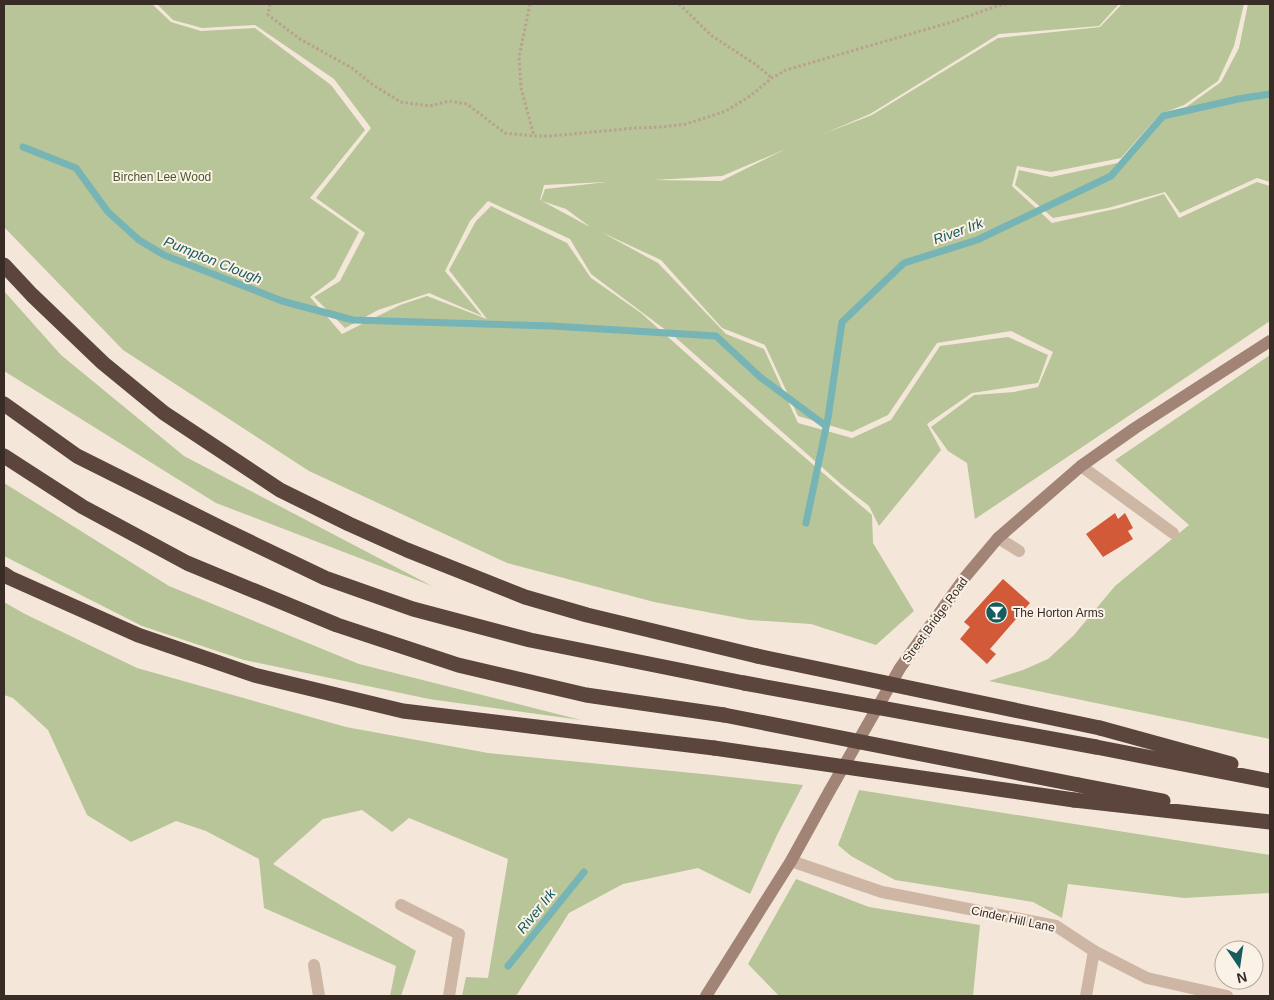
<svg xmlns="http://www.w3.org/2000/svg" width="1274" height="1000" font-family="Helvetica,sans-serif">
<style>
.green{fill:#b8c598;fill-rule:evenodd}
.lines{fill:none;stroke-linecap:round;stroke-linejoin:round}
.stream{stroke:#76b4b5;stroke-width:7}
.building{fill:#d35a39}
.path{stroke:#baa08f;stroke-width:3;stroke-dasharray:2.5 2.5;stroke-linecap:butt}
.lane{stroke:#ceb6a5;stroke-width:12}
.street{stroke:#ceb6a5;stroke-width:12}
.secondary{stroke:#a28476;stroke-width:12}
.highway{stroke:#5b453d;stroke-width:15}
.highway-bridge{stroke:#5b453d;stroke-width:15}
.labels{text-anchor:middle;stroke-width:4;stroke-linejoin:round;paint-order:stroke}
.park-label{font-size:12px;fill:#495a28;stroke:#fbf2e7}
.poi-label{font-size:12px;fill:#392c27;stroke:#fbf2e7;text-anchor:start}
.street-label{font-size:12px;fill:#392c27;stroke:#fbf2e7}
.water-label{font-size:14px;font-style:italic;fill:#175d5f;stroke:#fbf2e7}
</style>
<rect width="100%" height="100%" fill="#f4e7da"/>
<!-- green -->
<path class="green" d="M4,4H152L171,22L201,31L255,28L331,85L365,130L310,198L359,232L335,278L310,297L342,334L400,305L427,296L487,319L449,270L476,221L491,206L567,243L591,278L641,313L768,426L872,515L873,543L914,611L876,645L811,624L749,620L654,602L507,563L309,471L123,350L4,227Z
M157,4H1119L1099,26L999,34L870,114L823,134L872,115L998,38L1100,27L1122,4H1244L1234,46L1218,81L1184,105L1160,114L1121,158L1051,172L1017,166L1012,186L1052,223L1119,208L1164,194L1179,218L1257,182L1270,186V321L975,519L967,463L948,451L931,427L974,395L1014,392L1038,387L1053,352L1011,331L937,343L888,415L852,432L798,416L765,345L722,328L661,260L601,232L658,263L726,334L764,349L798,423L852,438L891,420L940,346L1008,337L1048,355L1038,383L972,393L927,424L941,450L879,526L869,506L842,485L675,337L591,274L570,239L488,201L470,221L445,271L482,316L429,293L378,310L345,328L314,297L340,281L365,233L316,198L371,128L334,79L255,25L202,28L173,20ZM786,149L721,181L654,180L722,176ZM607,182L545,189L541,200H540L544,185ZM542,201L566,209L589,226H588Z
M1248,4H1270V182L1257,178L1180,213L1165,192L1108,208L1053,218L1015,185L1019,170L1051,177L1122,162L1161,117L1182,110L1221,82L1239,48Z
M4,291L61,355L184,456L432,586L216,503L4,371Z
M1270,355V739L989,681L1023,670L1048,659L1074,635L1115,586L1189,525L1115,460Z
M4,483L169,586L359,664L581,720L429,699L244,660L142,626L4,556Z
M4,602L25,614L137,668L346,727L488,753L713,775L803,785L777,835L750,894L698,868L623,884L569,913L516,996H462L466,977L488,978L508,859L409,818L392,832L362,810L323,819L273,864L416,951L401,996H390L396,966L264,908L259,859L206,831L176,821L131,842L87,815L48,730L13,698L4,695Z
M859,790L1270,855V893L1184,898L1068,884L1062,918L1033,902L895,880L851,856L838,845Z
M796,879L869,907L980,925L973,996H779L748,964Z"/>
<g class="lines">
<!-- stream -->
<path class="stream" d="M23,147L76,168L108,212L139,240L164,255L282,301L353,320L552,326L716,336L760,377L826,426
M806,523L828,418L842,322L904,263L977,240L1111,176L1163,116L1238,99L1270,94
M508,966L584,872"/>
</g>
<!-- building -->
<path class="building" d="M1115,513L1118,519L1125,513L1133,528L1128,531L1133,539L1103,557L1086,534Z
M1003,579L1030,603L990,649L996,654L987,664L960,639L970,627L964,622Z"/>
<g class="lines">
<!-- path -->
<path class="path" d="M270,4L268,15L300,39L352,68L373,85L401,102L430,106L449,101L467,104L505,133L534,136H550L635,128L662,127L686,124L726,111L750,96L772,78L786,70L955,21L997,6L1007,4
M530,4L519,57L521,88L534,136
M679,4L712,36L755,64L772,78"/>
<!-- lane -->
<path class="lane" d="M1081,466L1173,533
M998,538L1019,551
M314,965L319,996
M1086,996L1094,951"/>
<!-- street -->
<path class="street" d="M791,861L882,892L1056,926L1094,951L1147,978L1227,996
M401,905L459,934L449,996"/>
<!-- secondary -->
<path class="secondary" d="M706,996L791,861L829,792L900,668L966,576L998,538L1081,466L1135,428L1270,341"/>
<!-- highway -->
<path class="highway" d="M4,265L32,295L103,363L164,413L280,490L349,524L407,550L525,597L587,615L757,656
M4,404L77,456L227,531L325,578L413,609L530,640L744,683
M4,456L83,507L187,563L337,625L458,665L586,695L724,715
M4,574L10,578L138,635L254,675L403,711L714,748
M1100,728L1231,764
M1096,747L1270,781
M1079,785L1163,801
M1074,800L1270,822"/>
<!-- highway-bridge -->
<path class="highway-bridge" d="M757,656L1100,728
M744,683L1096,747
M724,715L1079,785
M714,748L1074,800"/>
</g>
<!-- icons -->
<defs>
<symbol id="bar-disc" viewBox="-11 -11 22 22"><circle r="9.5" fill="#175d5f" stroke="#fbf2e7"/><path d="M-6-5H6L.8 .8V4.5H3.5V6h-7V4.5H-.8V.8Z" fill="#fff"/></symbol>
</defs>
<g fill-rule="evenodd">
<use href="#bar-disc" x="984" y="600" width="25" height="25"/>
</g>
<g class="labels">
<!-- park labels -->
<g class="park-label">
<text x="162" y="181">Birchen Lee Wood</text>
</g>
<!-- poi labels -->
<g class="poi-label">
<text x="1013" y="617">The Horton Arms</text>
</g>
<!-- street labels -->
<g class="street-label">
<text transform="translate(935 620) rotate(-54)" y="4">Street Bridge Road</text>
<text transform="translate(1013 919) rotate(12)" y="4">Cinder Hill Lane</text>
</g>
<!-- water labels -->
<g class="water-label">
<text transform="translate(958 231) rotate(-20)" y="5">River Irk</text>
<text transform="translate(213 260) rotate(22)" y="5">Pumpton Clough</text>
<text transform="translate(536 911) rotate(-51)" y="5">River Irk</text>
</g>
</g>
<!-- border -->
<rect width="1274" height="1000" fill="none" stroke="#392c27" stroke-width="10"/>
<!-- north arrow -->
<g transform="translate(1239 965) rotate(167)"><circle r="24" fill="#fbf2e7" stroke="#ada39a"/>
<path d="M0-4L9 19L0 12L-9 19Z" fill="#175d5f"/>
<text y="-8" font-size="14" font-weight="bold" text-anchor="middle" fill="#392c27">N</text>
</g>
</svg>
